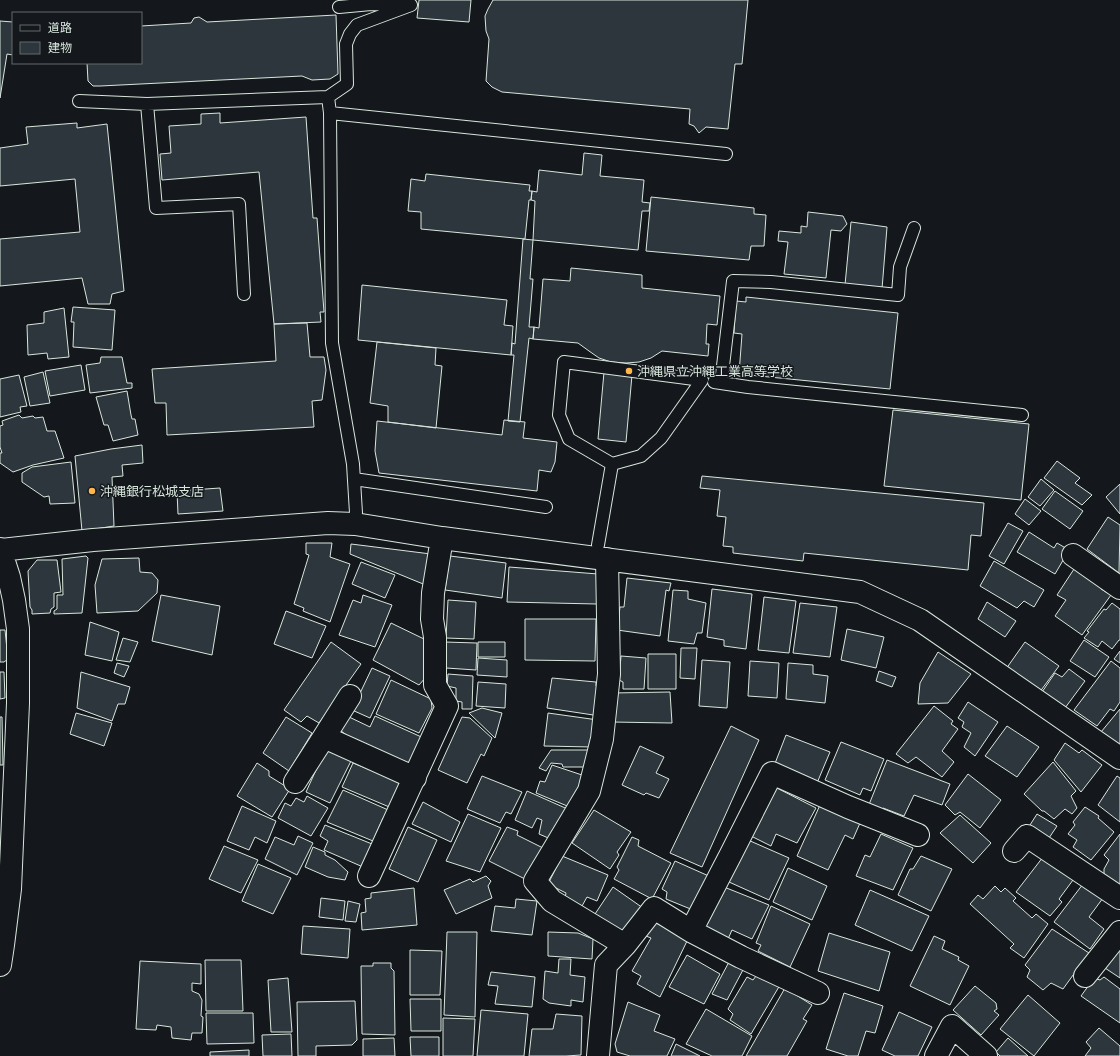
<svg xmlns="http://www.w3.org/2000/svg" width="1120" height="1056" font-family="'Source Serif 4','Noto Sans JP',serif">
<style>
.building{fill:#2c363c;stroke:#d8e6dc}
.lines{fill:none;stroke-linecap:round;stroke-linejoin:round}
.lane-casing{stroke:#d8e6dc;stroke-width:14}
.street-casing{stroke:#d8e6dc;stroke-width:24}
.lane{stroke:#14181c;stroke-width:12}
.street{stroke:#14181c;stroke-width:22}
.poi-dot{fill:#ffb74d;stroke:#14181c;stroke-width:1.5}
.labels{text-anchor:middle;stroke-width:3;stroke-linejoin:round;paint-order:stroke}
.poi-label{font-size:13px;fill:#d8e6dc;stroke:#14181c;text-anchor:start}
</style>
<rect width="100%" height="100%" fill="#14181c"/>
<!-- building -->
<path class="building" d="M419,0H471L469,22L417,18Z
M493,0H748L742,64H735L728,129L706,127L699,133L694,126L689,124L690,109L502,92L492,87L486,81L489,39L486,31L485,16L488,9Z
M336,15L338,74L330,79L312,80L302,76L100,86H93L88,81L87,63H141V26L191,23L194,18L199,17L207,22Z
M0,21L13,22V55L7,54L0,98Z
M220,113V123L306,117L313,218H317L324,312H320L321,322L274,324L259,172L162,180L160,154L171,153L169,126L201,124V114Z
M77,123V128L107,124L124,291L112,294L110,304H88L82,278L0,286V239L80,232L75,179L0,186V148L28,144L26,127Z
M584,153L602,155L600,176L644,180L642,202L650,203L649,211H642L638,250L533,240L535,201L531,200L532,191L537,192L539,170L582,175Z
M426,174L530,185L529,191H532L531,200H529L525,239L421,229V212L408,211L411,179L425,181Z
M651,197L754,208V214L766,215L764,246H751L749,260L646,251Z
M808,212L843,216L847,224L841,231L831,230L826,278L784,274L788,242L778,241L779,231L801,233V226L807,227Z
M851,222L887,227L882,289L845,285Z
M523,239L533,240L530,279H533L529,327H534L533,339L529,338L520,422L508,421L514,355H511L512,343L515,344Z
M571,268L642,275V288L720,296L717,325L707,324L706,344H709L708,356L662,351L651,358L639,362L626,363L611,362L599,358L589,351L578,343L533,339L534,327L539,328L543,279L570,281Z
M362,285L507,300L504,325L513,326L511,355L358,340Z
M746,297L898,313L890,389L739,374L742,334L734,333L736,301L746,302Z
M73,307L115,310L112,350L73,347L74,322H71Z
M64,308L69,357L48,359L47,353L28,355L27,325L44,323V312Z
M307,323L310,357H324L326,370L322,400L312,401L314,427L167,435L166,403H155L152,369L276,361L274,324Z
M377,342L436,348L435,365L442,366L436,428L388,422V406L370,403Z
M101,357H122L127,383H132V388L90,393L86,365L100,363Z
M81,365L85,390L50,396L45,371Z
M43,372L50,403L30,406L24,377Z
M604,372L632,375L626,442L598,439Z
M19,375L27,406L20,407L21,412L0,417V379Z
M127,391L131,415L132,419H135L138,435L113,441L108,425H104L96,397Z
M893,410L1029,424L1021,500L884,486Z
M19,415L22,418L33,416L35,418L43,417L47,431H55L64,458L33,465L13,472L0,463V453H2L0,447V426L3,425L2,421Z
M504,420L525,422L523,438L557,442L555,462L551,472L539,470L537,491L379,473L375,451L377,421L502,435Z
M142,445L143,463L122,465L123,476L112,477L114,526L82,531L75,456L111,449Z
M1057,461L1080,478L1075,483L1092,495L1082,505L1044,478Z
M71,462L75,503L50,504L49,496L44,497L22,482V473L32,467Z
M702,476L984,503L981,536L971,535L968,570L804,553L803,561L733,553V547L723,546L726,517L717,516L720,490L700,488Z
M1041,479L1054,490L1040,506L1028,497Z
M1120,484V514L1106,497Z
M220,488L223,511L178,514L177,491Z
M1055,491L1083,511L1070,529L1042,509Z
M1025,499L1041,511L1029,525L1015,514Z
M1108,517L1120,525L1119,573L1087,549Z
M1008,523L1023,531L1004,564L989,556Z
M1029,532L1054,548L1057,543L1069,550L1055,574L1017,552Z
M306,543H332L330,557L350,564L330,622L303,611L304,608L294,604L309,555L306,554Z
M351,544L431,554L428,586L350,554Z
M86,556L88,558L82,613L54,614V611L57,609V595H63L62,559Z
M450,556L506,563L502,598L445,590Z
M139,558L140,572L152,573L158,580L157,593L138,611L97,613L95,585L102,559Z
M37,560H57L61,592L54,593V607L51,609L50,613L32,614V610L30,607L28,571Z
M994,561L1044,590L1034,607L1024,601L1017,608L980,586Z
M361,562L395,575L385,598L352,584Z
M1076,566L1103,584L1101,589L1111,595L1082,635L1055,616L1066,600L1057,595Z
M509,567L598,574L597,604L507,602Z
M627,578L671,583L669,591L666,590L660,636L617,630L620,607H624Z
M712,589L752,594L746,649L724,646V640L707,637Z
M673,590L688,591V599L706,603L702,633H697L694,644L668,641Z
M161,595L220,606L212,655L152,641Z
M363,595L392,605L375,647L339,635L353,600L361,603Z
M764,597L796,601L789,653L758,650Z
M448,600L476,602L474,639L446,638Z
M987,602L1016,621L1005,637L978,619Z
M800,603L837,607L830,657L793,653Z
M1112,603L1120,609V640H1119L1112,649L1102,641L1098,647L1084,638L1089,632L1087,631L1104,609L1106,610Z
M286,611L326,626L312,658L274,644Z
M525,619H596L595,661L525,660Z
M90,622L119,632L112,661L85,655Z
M391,623L424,639L426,677L419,685L373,660Z
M847,629L884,637L876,668L841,660Z
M0,630H5L8,659L4,662H0Z
M123,638L138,642L130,662L116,660Z
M1084,640L1109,657L1095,677L1070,661Z
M331,642L361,664L319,723L307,716L301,722L284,710Z
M445,642L477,643L476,670L446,668Z
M478,642H505V657H478Z
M1025,642L1059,666L1039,693L1006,669Z
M681,648H697L695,679L680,678Z
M1120,651V663L1114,659Z
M938,652L971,674L948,703L918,704L920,683Z
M648,654H676V689H648Z
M621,656L646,658L644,689H623V682L619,680Z
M478,658L507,660V677L477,675Z
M702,660L730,662L727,708L699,706Z
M750,661L779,663L777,698L748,696Z
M1111,661L1120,668V702L1114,711L1110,709L1097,726L1074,710Z
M117,663L129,666L124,677L114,673Z
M788,663L813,665V674L828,676L825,703L786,699Z
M372,668L390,676L370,718L352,710Z
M1069,669L1085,681L1065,708L1042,692L1055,673L1062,677Z
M879,671L896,677L892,687L876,681Z
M0,672H4L5,698L0,699Z
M81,672L130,687L125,704H118L112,721L77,708Z
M448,674L473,676L472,709H462V702L456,701V688L447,686Z
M552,678L596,682V686L604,688L600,716L547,708Z
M391,680L431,699L432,708L419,733L376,714Z
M478,682L506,684L505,708L476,706Z
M670,692L672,723L612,722V693Z
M968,702L998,722L975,756L964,747L971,733L962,727L964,722L958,718Z
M934,706L953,721L951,724L958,729L942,751L954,762L942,777L916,757L908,763L896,754Z
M482,708L502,713L495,738L469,713Z
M1120,709V746L1101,732Z
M76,713L112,723L104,746L70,734Z
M548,713L598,720L592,747L544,746Z
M347,716L370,727L375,716L428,740L414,769L359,745L340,730Z
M0,717H2L3,765H0Z
M286,717L312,733L289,771L263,753Z
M462,717L470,718L492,738L484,756L481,754L467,783L438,770Z
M731,726L759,740L702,867L670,853Z
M1007,726L1039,747L1017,777L985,756Z
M786,735L830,752L817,783L774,766Z
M841,742L884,759L871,791L863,788L860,795L825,780Z
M1065,743L1079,753L1082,750L1102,765L1081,792L1054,760Z
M327,746L352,759L330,803L306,792Z
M640,746L664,757L656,773L669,779L659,798L646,793L644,795L622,785Z
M551,750H594V767H563L562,764L551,763L546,771L539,768Z
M887,760L950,784L942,805L914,795L904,816L883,808L880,812L868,807Z
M1053,762L1076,791L1071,796L1077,808L1072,814L1065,809L1054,819L1044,811H1042L1024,794Z
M257,763L269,771V776L290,789L272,817L237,796Z
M353,763L405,784L394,809L342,787Z
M552,765L585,776L572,808L536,793L540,781L545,782Z
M968,774L1001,800L980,828L960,812L955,815L945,805Z
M482,776L522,792L511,814L506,812L500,823L467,809Z
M1117,776L1120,778V822L1098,805Z
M775,787L816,808L797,843L776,834L771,846L751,836Z
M343,790L395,813L391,822L383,818L373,841L327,822Z
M527,791L572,811L553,840L539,834L542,820L537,818L532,828L515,820Z
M307,796L328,808L311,836L278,818L285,803L291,806L296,798L304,802Z
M423,802L460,822L451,842L412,824Z
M820,805L860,823L853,839L845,835L828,870L797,856Z
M242,806L276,821L267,843L255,837L249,850L227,841Z
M1085,807L1099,816L1098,818L1114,832L1091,860L1073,847L1077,840L1068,834L1075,825L1073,822Z
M594,810L631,832L617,852L619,855L610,869L572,843Z
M468,814L501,828L480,872L446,861Z
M1037,814L1057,826L1049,838L1030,825Z
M960,815L991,843L973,863L940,833Z
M325,825L372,844L363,867L324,850L328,841L320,836Z
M408,827L437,840L418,882L389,869Z
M507,827L518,831L517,835L545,849L525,879L489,861Z
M881,834L913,848L893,890L856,876L865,855L870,857Z
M1120,834V888L1104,877V869L1109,860L1104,855Z
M298,836L313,843L297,875L265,859L275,837L294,845Z
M632,837L639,840L638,846L671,863L652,899L614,879L619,870L617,867Z
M748,840L789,858L769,900L729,882Z
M224,846L258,860L241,893L209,879Z
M313,847L325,852V855L335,860L348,872L345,880L328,877L305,867Z
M562,856L608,875L597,901L587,897L582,906L565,898L566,893L548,884Z
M921,856L952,869L931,911L898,895L910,869H913Z
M1043,857L1073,880L1059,899L1062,902L1050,916L1016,892Z
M675,861L711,877L693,910L666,899L667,892L662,889Z
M258,864L291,878L273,914L242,901Z
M788,868L827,886L812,920L773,902Z
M486,876L491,881L488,886L492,898L456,914L444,890L470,879L473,882Z
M1083,884L1103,898L1089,917L1104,929L1090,949L1054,922Z
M995,886L1001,892L1005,888L1016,898L1013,901L1032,918L1036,914L1048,924L1024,958L1010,948L1014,944L970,904L978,895L983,899Z
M613,887L643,908L619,941L612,925L595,914Z
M724,887L769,905L752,939L732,930L728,939L704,929Z
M414,888L417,925L362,930L361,913L366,912L365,899L371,898V893Z
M870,890L929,916L912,951L855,925Z
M321,898L345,901L343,920L319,917Z
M516,899L537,901L532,935L491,931L495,906L515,908Z
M348,901L360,904L356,922L345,921Z
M771,906L810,924L790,967L758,951L761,945L756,943Z
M656,923L688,939L660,997L637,984L641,976L632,971L651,938L646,936Z
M303,926L350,929L348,958L301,954Z
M1052,929L1089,953L1063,989L1051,983L1043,990L1027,977L1030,970L1025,965Z
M447,932H477L475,1017L444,1015Z
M548,932L578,933L593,939L592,959L548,956Z
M829,933L890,952L879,991L818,971Z
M934,936L945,941L942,949L959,957L958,960L969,966L950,1005L910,986Z
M1120,946V978L1102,966Z
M410,950L442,951L440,995H410Z
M687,955L720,974L704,1004L669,987Z
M559,959H571L570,975L585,977L583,1002L571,1000V1006L549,1003L543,999L545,971L558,973Z
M205,960H241L243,1011H206Z
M730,960L744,968L727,1000L712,994Z
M140,961L201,964V984L192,983V991L199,994L202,1000L201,1016L203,1017L202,1033H192L191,1040L172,1038L171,1027L157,1025L156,1030L136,1029Z
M373,963H391V968L394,971L395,1035L362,1034L361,966H373Z
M491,972L535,977L532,1007L495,1004L498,986L488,985Z
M759,972L780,985L751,1034L730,1020L733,1014L728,1009L747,977L753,980Z
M1104,977L1120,989V1023L1081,996L1094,978L1100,980Z
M288,978L292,1032H271L268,980Z
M975,986L996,1003L997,1009L994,1011L999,1015L981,1035L953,1010Z
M785,988L812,1005L803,1019L807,1021L787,1056H746Z
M844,993L883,1006L875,1033L866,1031L858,1056H848L826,1049Z
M1028,995L1060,1023L1034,1056L1000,1029Z
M410,999H441V1031H411Z
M355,1001L357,1040L352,1045L316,1046V1056H298L297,1002Z
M628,1002L660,1015L654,1031L675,1039L667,1056H630L617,1052L615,1044Z
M706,1009L752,1036L742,1056H712L686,1044Z
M481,1010L528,1014L524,1056H477Z
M899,1012L932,1027L918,1056H895L882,1050Z
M206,1013H253L254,1043L207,1044Z
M556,1014L582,1016L581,1055L566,1056H529L532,1029H553Z
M443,1018L475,1019L473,1056H443Z
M1099,1028L1120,1046V1056H1085L1091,1048L1086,1042Z
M291,1034L292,1056H263L262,1035Z
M410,1037H439V1056H411Z
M394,1038L395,1056H363V1039Z
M1008,1038L1028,1056H1000L996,1052Z
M676,1044L700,1056H671Z
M249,1050V1056H210V1052Z"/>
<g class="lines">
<defs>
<path id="lane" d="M328,97L347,84L346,44L350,34L357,25L411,5L371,4L339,7
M79,101L147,104L328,97L330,113
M147,104L156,208L239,204L244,294
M714,382L748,387L1022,415
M721,383L733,281L771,282L898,295L900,267L914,228
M354,479L546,507
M356,513L353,464L332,343L330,113L726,154
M598,545L612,464L641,456L661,438L702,380L564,362L559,415L569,439L612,464"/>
<path id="street" d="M0,549L9,577L14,600L18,629V703L10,889L3,945L0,965
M0,550L93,540L328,523L355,524L442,538L860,592L920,620L1120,758
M1073,555L1120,588
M324,737L350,696
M295,782L324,737L415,778
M1014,851L1027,836L1120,898
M369,876L447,706L435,685V637L432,619L433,593L442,538
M691,931L731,854L772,773L848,807L918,835
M625,945L654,908L691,931L741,957L818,993
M1085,976L1120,932
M598,1056L606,965L625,945L552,901L535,881L589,791L602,739L609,674L607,559
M936,1056L952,1026L986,1056"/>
</defs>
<!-- lane casing -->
<use href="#lane" class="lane-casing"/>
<!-- street casing -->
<use href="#street" class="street-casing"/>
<!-- lane -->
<use href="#lane" class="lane"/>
<!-- street -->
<use href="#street" class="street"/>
</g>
<!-- markers -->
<g class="poi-dot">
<circle cx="629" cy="371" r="4"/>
<circle cx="92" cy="491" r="4"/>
</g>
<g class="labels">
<!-- poi labels -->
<g class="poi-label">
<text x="637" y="376">沖縄県立沖縄工業高等学校</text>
<text x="100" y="496">沖縄銀行松城支店</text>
</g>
</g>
<!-- legend -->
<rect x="12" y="12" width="130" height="52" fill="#14181c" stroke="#626a69"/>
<rect x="20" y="25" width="20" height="6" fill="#14181c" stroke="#626a69"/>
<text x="48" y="32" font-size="12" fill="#d8e6dc">道路</text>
<rect x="20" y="42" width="20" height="12" fill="#2c363c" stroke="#626a69"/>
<text x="48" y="52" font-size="12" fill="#d8e6dc">建物</text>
</svg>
